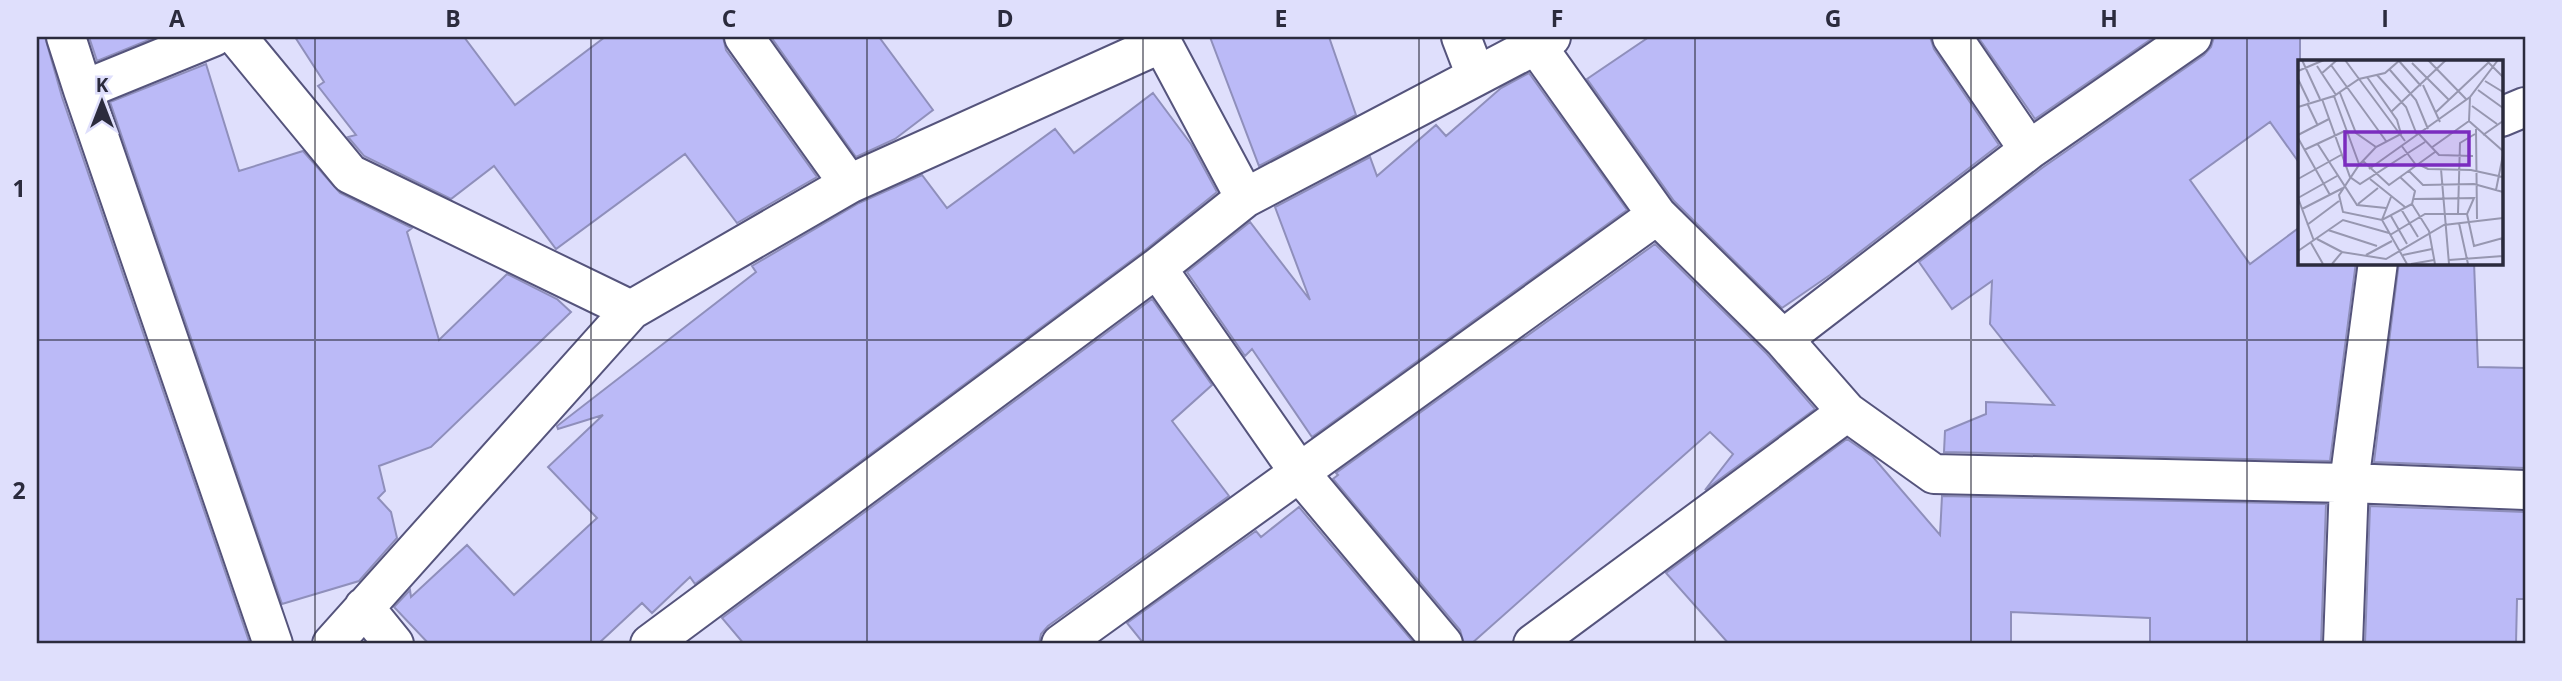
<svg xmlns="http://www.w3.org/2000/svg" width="2562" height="681" font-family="'Open Sans',sans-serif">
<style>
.building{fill:#bbbaf7;stroke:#8f8fbb;stroke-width:2}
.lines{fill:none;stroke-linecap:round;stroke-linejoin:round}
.minor-casing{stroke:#55547c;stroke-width:42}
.minor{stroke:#fff;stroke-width:38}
.grid{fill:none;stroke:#2b2b3d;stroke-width:2;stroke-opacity:0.55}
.inset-road{fill:none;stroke:#9797b0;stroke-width:2}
.view{fill:#7b2cbf;fill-opacity:0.15;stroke:#7b2cbf;stroke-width:3.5}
.inset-edge{fill:none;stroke:#2b2b3d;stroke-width:3.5}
.neatline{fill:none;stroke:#2b2b3d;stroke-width:2.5}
.grid-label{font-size:23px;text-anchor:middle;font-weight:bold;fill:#2b2b3d}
</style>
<rect width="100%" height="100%" fill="#dfdffc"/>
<!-- building -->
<path class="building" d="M37,37H45L62,97L250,644H37Z
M89,37H156L97,61Z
M295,37H464L515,105L605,37H723L726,50L817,177L737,223L685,154L556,249L494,166L451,199L364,156L348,137L356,135L318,86L324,82Z
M771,37H879L933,110L895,139L856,157Z
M1210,37H1329L1356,115L1259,166Z
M1649,37H1930L1934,49L1999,145L1830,275L1782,308L1674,201L1587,79Z
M1978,37H2154L2035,119Z
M2214,37H2300V164L2270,122L2190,180L2250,264L2300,227V262H2356L2330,461L1944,452L1945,431L1986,414V402L2054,405L1990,324L1992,281L1952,309L1919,262L2042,168L2204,55L2211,47Z
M206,64L239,171L303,151L340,193L412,228L407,232L439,340L507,274L557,299L571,312L431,447L379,466L385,491L378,498L391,512L397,538L359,581L282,604L110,102Z
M1529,73L1627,210L1312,437L1252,349L1245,356L1187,272L1250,222L1310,300L1275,207L1370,157L1377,176L1436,125L1446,136L1501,88Z
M1153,93L1191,144L1217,192L1144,251L695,584L690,577L652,613L642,603L598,644H429L394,607L410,590L411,597L467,545L514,595L597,518L548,467L603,415L558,429L557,426L756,272L752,266L859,203L922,175L947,208L1055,129L1074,153Z
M1655,244L1767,354L1815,409L1705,490L1733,454L1710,432L1471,644H1464L1460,630L1333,479L1338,475L1336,473Z
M2399,262H2474L2478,367L2525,368V468L2374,462Z
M1152,299L1212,385L1172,421L1229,496L1048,626L1041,634L1039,644H744L722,618Z
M1847,439L1873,457L1940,535L1942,496L2326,504L2321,644H2150V618L2011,612V644H1729L1666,573Z
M2370,506L2525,512V599H2517L2516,644H2365Z
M1299,507L1415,644H1144L1127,623L1256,531L1261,537Z"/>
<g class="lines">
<defs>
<path id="minor" d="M66,37L83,90L273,644
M237,37L350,174L631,310
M744,37L849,184
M1156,37L1162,43L1245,198
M1461,37L1476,76
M1952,37L2029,150
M1536,45L1657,215L1783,339L1847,412L1934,474L2349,483L2525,490
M83,90L213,37
M2501,117L2525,107
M1157,268L1299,472L1443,644
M1783,339L2029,150L2192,37
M364,607L394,644
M332,644L631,310L849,184L1162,43L1161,37
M650,644L1157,268L1245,198L1551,37
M1061,644L1657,215
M1533,644L1847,412
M2343,644L2349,483L2378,262"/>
</defs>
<!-- minor casing -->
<use href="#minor" class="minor-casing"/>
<!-- minor -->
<use href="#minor" class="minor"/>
</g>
<!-- grid -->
<path class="grid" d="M315,37V644M591,37V644M867,37V644M1143,37V644M1419,37V644M1695,37V644M1971,37V644M2247,37V644M37,340H2525"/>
<!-- overview -->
<g transform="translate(2298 60)">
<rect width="205" height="205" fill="#dfdffc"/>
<path class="inset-road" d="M4,0L22,39M47,0L107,81M130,0L168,39M188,0L205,17M101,1L123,26M114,3L151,40M33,5L88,81M19,6L38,35M92,10L118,40L130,69M0,11L26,0M23,14L39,0M79,15L108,47L119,75M69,17L99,60L103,74L78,87L61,105L41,135L45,152L84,160L114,144L117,131L102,117M0,19L11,42M187,21L205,32M125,25L142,62M180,30L205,48M42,33L58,73L78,87M36,36L61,104M172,37L171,61L205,91M24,39L52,117L62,124L127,82M9,43L20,66M174,46L199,64M0,47L36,36L61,19L87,13L102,0M93,52L148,0M137,53L190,3M178,69L179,159M121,74L141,95L175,96M0,75L31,59M185,75L205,61M0,78L32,135M19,83L59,145L88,148M103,85L118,105M133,88L171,61M6,90L49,70M65,101L91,125L137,92M120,104L130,109L173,110L205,117M71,109L172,37L200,0M143,109L151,204M111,111L125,125L176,124L205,132M0,119L43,95M72,119L107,147M198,130L205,95M93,137L84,160L109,204M0,138L16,181M0,138L39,116M116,139L176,138L169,154L176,186L205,178M60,144L80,128M114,144L131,171L137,204M4,149L45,128M103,149L120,177M160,153L162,83L177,74M93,156L109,184M161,163L170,204M9,165L41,141M30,170L79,186M92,175L127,154H169M19,179L44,192M204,179L205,201M13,183L25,204M0,191L45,160L91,173M68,195L94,181M105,195L134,189M151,200L205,196M34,204L44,192L88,199L146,165L205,158M113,204L136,200"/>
<path class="view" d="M47,72H171V105H47Z"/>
<rect width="205" height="205" class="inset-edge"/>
</g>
<!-- border -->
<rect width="2562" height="681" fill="none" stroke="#dfdffc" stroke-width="77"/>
<!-- north arrow -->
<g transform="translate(102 102)" stroke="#dfdffc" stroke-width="5" paint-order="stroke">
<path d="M0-5L12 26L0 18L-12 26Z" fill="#2b2b3d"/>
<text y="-10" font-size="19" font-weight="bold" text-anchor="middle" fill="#2b2b3d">K</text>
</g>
<rect x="38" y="38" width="2486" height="604" class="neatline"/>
<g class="grid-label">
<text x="177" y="27">A</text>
<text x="453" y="27">B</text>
<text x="729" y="27">C</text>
<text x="1005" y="27">D</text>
<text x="1281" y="27">E</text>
<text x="1557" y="27">F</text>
<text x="1833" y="27">G</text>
<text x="2109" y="27">H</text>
<text x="2385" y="27">I</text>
<text x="19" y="197">1</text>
<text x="19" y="499">2</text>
</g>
</svg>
